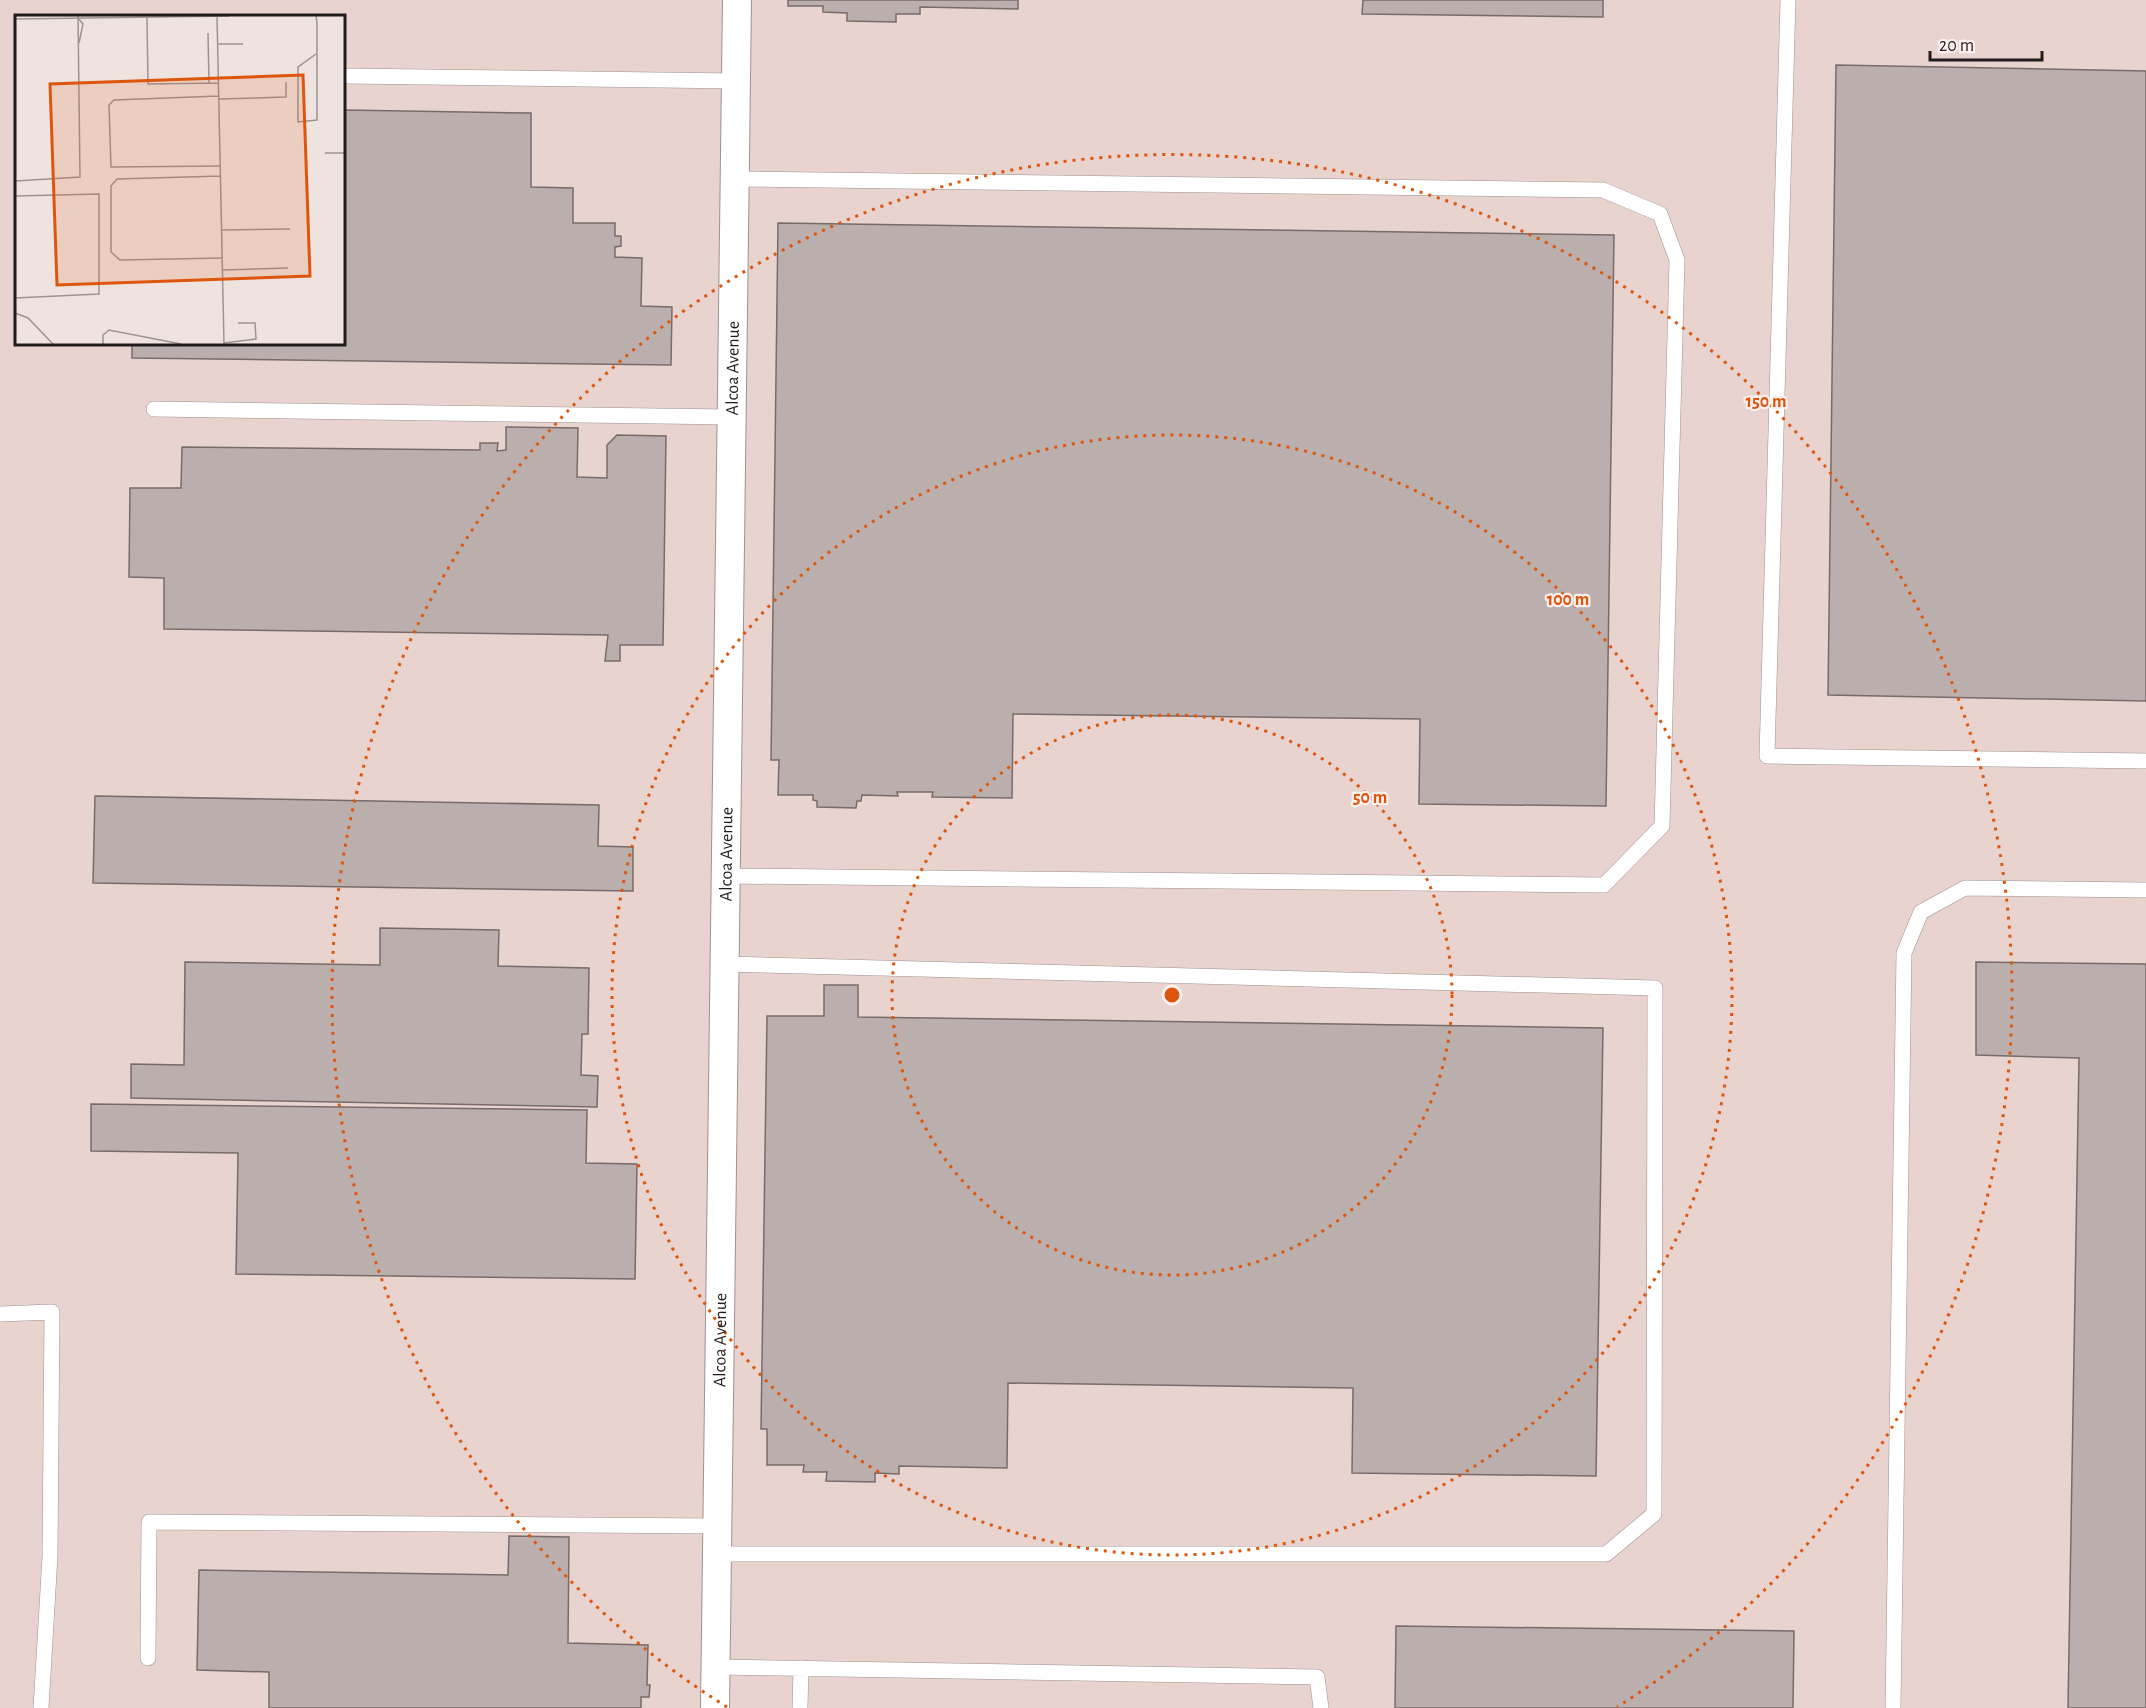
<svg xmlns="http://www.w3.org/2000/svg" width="2146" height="1708" font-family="'Alegreya Sans',sans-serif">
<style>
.built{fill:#e8d3cf;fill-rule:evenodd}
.building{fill:#bbafad;stroke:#776c6a;stroke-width:1.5}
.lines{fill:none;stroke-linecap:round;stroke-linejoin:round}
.lane-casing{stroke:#9e9290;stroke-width:16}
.street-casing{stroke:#9e9290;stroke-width:30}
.lane{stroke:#fff;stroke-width:15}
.street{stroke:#fff;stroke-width:28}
.ring{fill:none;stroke:#de560d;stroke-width:3;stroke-dasharray:3 6}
.labels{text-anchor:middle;stroke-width:4.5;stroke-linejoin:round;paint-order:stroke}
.street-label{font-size:18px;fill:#211c1c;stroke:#fdf0ee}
.inset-road{fill:none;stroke:#9d9392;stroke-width:1.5}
.view{fill:#de560d;fill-opacity:0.15;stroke:#de560d;stroke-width:3}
.inset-edge{fill:none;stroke:#211c1c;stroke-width:3}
.centre{fill:#de560d;stroke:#fdf0ee;stroke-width:3}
.ring-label{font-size:18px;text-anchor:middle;font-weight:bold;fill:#de560d;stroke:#fdf0ee;stroke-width:4.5;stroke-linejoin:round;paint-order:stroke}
</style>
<rect width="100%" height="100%" fill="#efe3e0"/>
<!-- built -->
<path class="built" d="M0,0H2146V1708H0ZM16,16H344V344H16Z"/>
<!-- building -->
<path class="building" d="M788,0H1018V9L920,7V14H896V22L847,21V13L823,12V6H788Z
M1363,0H1603V17L1362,14Z
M1836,65L2146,71V701L1828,695Z
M344,110L531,113V187L573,188V223H615V236H621V246L615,247V257L642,258L641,306L672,307L671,365L132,358V344H344Z
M778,223L1614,235L1606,806L1419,804L1420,719L1013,714L1012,798L932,797L933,792H897L898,796L862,795L861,801H857L856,808L817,807V801L813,800V795H778L779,760H771Z
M506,427L578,428L577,477L607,478V445L617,435L666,436L663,645H620V661H605L608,635L164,629V578L129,577L130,488H181L182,447L480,450V443H498L497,451L506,450Z
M95,796L599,805L598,846L633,847V891L93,883Z
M380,928L499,930L498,966L589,968L588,1034H582L581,1075L598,1076L597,1107L131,1098V1064L184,1065L185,962L380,965Z
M1976,962L2146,964V1708H2068L2079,1058L1976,1055Z
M824,985H858V1017L1603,1028L1596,1476L1352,1473L1353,1388L1008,1383L1007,1468L899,1466V1474L875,1473V1482L826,1481L827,1472H803L804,1465H767V1429H761L767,1016H824Z
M91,1104L587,1110L586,1163L637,1164L635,1279L236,1274L238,1153L91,1151Z
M509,1536L569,1537L568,1643L648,1645L647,1685H650L649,1697H641V1708H269V1672L197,1670L199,1570L508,1575Z
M1396,1626L1794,1631L1793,1708H1395Z"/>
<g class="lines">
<defs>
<path id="lane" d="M1788,0L1767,756L2146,761
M344,76L736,81
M154,409L732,417
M726,876L1604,885L1662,826L1677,260L1660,214L1603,190L735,179
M0,1314L52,1312L50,1556L41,1708
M717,1554H1606L1654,1514L1655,988L725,964
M148,1658L149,1522L718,1526
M716,1667L1317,1677L1321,1708
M800,1708L801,1668
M1893,1708L1904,953L1921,912L1965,888L2146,890"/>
<g id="street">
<path id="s1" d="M715,1708L737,0"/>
</g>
</defs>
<!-- lane casing -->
<use href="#lane" class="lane-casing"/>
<!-- street casing -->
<use href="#street" class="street-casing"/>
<!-- lane -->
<use href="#lane" class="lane"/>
<!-- street -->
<use href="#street" class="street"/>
</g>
<!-- distance rings -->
<g class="ring">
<circle cx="1172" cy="995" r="280"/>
<circle cx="1172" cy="995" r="560"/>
<path d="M727 1707A840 840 0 1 1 1617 1707"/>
</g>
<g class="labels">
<!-- street labels -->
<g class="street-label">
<text dy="6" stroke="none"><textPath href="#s1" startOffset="1340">Alcoa Avenue</textPath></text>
<text dy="6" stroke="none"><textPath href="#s1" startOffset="854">Alcoa Avenue</textPath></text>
<text dy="6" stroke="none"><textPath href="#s1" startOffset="368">Alcoa Avenue</textPath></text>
</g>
</g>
<!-- overview -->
<g transform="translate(15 15)">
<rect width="330" height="330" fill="#efe3e0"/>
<path class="inset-road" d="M202,1L209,329M301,1L302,8V105L283,107V52L301,39M132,2L133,69L204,68M63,3L68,9L64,28M0,4L214,1M193,18L194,68M203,29H228M204,81L99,85L94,90L96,152L206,151M204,84L271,82V67M310,138H330M206,161L102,164L96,171V237L105,245L208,243M0,166L65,162L63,1M0,181L84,179V279L0,283M207,215L275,214M208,255L273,253M0,298L13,303L38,329M209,328L241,324L240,308H223M88,329V320L94,315L166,329"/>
<path class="view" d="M288,60L295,261L42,270L35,69Z"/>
<rect width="330" height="330" class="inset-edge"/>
</g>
<circle cx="1172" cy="995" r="9" class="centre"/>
<g class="ring-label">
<text x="1766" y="407">150 m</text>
<text x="1568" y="605">100 m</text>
<text x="1370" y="803">50 m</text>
</g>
<!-- scale -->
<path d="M1930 51v9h112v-9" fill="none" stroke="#211c1c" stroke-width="3"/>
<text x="1939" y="51" font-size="18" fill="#211c1c" stroke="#fdf0ee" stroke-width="4.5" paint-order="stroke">20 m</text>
</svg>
